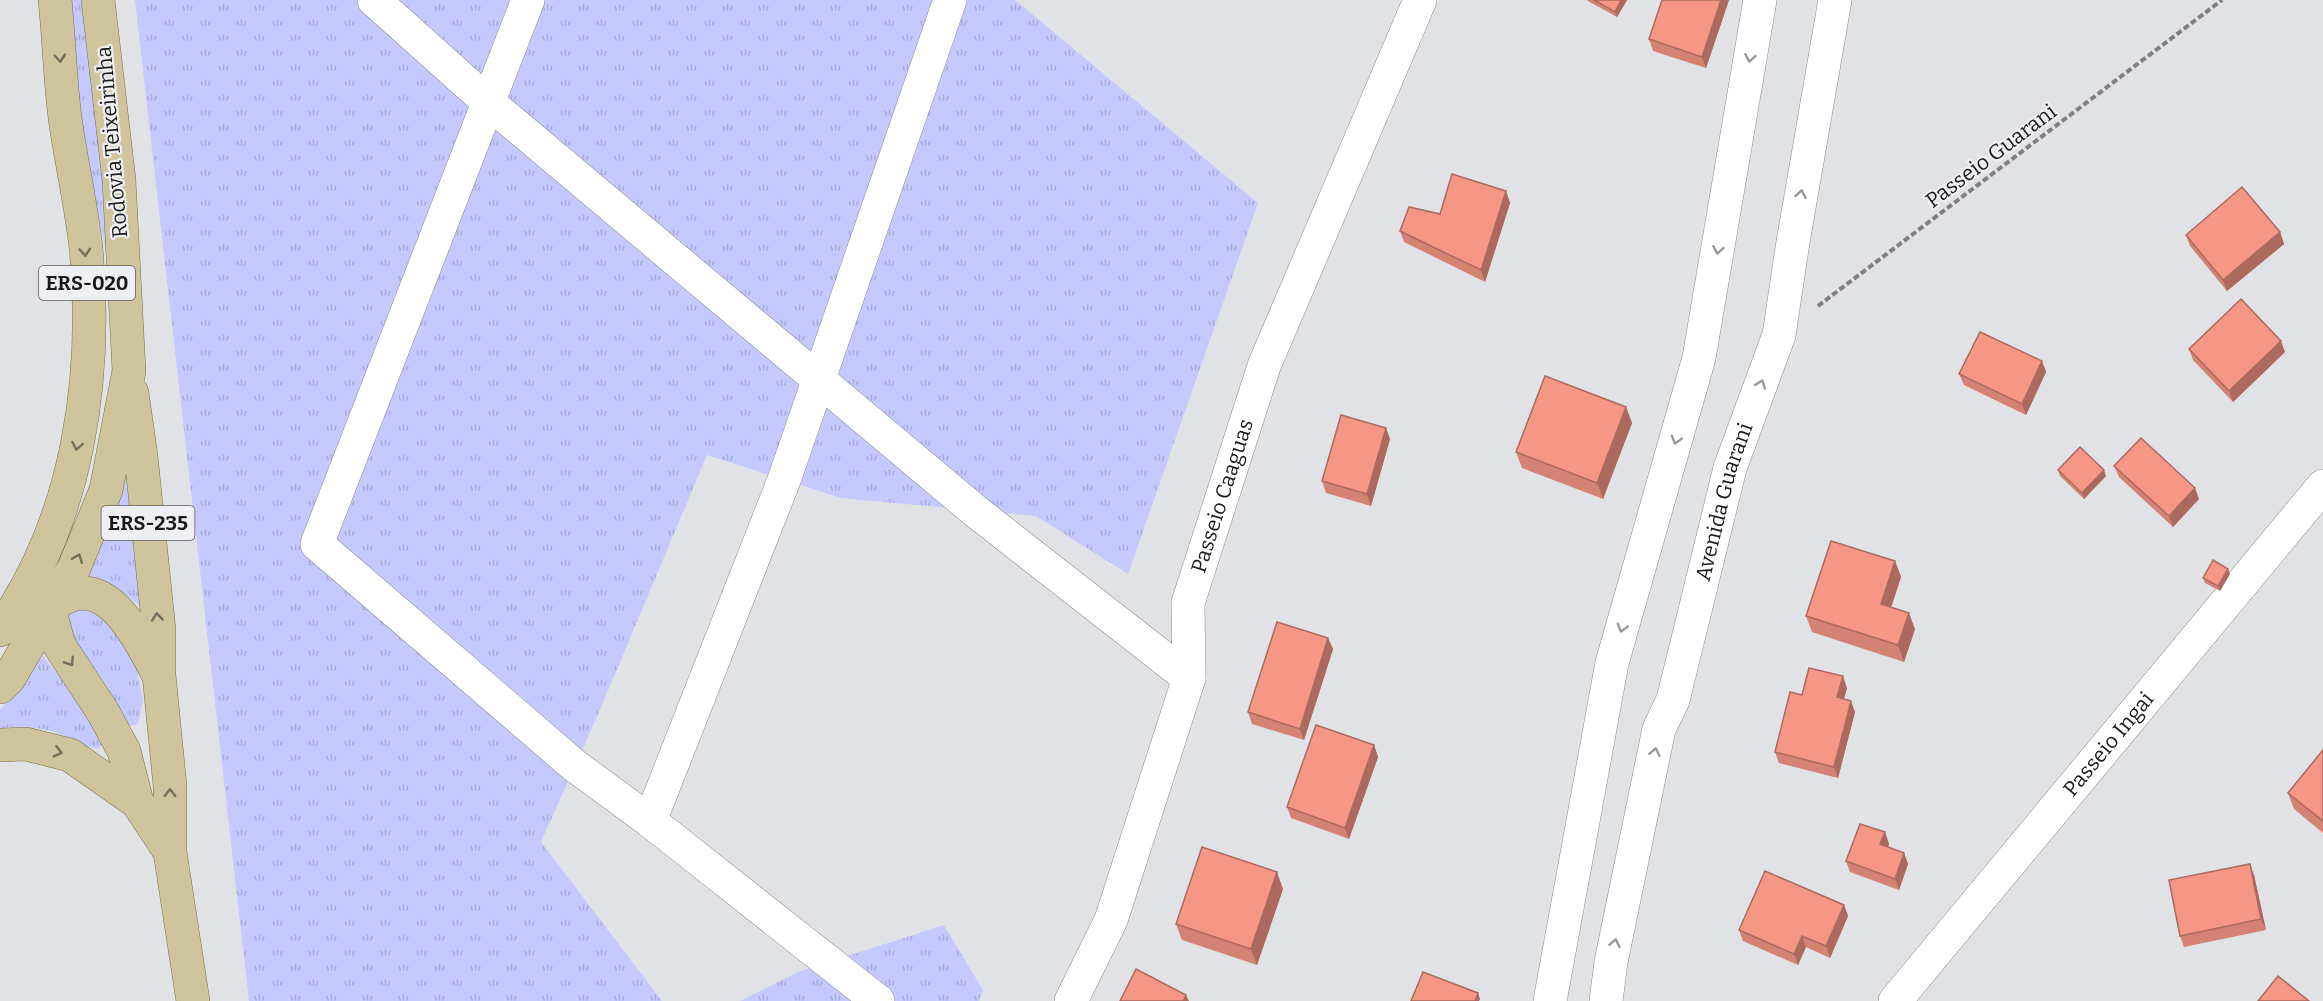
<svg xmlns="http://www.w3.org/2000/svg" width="2323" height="1001" font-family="Bitter,serif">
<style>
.grass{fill:url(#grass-tufts)}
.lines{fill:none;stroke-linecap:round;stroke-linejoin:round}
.street-casing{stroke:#8b8b8f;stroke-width:34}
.primary-casing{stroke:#7a6f44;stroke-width:34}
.path{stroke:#7e7f81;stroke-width:4;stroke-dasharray:6 3;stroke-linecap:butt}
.street{stroke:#fff;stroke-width:33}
.primary{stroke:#cec59c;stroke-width:33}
.wall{fill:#d48273}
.shaded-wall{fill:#ac6a5e}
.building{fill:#f69786;stroke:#ac6a5e;stroke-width:1.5}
.oneway{stroke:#746f5b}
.oneway2{stroke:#989898}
.labels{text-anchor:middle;stroke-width:4.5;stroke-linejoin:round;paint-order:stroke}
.shield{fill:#eeeff3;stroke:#59595b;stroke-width:1.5}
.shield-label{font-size:20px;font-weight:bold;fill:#19191a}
.street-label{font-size:21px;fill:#19191a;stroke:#eeeff3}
</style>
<defs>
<pattern id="grass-tufts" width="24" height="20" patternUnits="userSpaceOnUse" patternTransform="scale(1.5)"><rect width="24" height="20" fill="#c4c9ff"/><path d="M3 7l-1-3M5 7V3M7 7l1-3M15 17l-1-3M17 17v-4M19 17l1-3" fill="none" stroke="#a8acda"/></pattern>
</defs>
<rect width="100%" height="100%" fill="#e1e2e6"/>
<!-- grass -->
<path class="grass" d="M67,0H86L97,90L109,268L74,96Z
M135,0H1015L1258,203L1128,574L1036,516L841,498L707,455L599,712L541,842L662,1001H249Z
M127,474L140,606L118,590L86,574L119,477Z
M73,606L94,608L133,649L143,701L138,724L129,726L106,684L68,633L65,616Z
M43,656L83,705L102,744L99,749C86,748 74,740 62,735C42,727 22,726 0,728V710Z
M944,925L983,990L979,1001H740L798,972Z"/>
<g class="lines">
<defs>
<g id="street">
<path d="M374,0L488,102L974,510L1189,678"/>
<path d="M528,0L317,544L575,766L650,821L878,1001"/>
<path d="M650,821L784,480L950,0"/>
<path id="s1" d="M1071,1001L1111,920L1189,678L1188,603L1264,366L1420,0"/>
<path d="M1550,1001L1612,663L1699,358L1760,0"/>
<path id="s2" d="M1606,1001L1611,962L1659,729L1673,700L1730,468L1779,335L1793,242L1835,0"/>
<path id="s3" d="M1895,1001L2323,486"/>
</g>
<path id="primary" d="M132,393L141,456L159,630V675L170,786V852L193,1001
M46,597L59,645L103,712L124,751L137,802L170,852
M43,611C53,606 62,598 72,595C113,581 143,646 158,674
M0,630C78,520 98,379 86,248C81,204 71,161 65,118C60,79 59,39 55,0
M0,687L9,678L74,568L106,490L129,371L119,180L98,0
M0,745L26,744L70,755L137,802"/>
</defs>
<!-- street casing -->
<use href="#street" class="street-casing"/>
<!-- primary casing -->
<use href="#primary" class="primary-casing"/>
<!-- path -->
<path class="path" d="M1818,306L2222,0"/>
<!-- street -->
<use href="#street" class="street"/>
<!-- primary -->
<use href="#primary" class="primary"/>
</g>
<!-- wall -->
<path class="wall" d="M1587,0H1627L1617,17L1588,1Z
M1729,0L1706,68L1653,51L1649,39Z
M1506,191L1510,203L1485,282L1404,242L1400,231L1440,214Z
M2280,232L2284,244L2227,291L2190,246L2186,235Z
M2189,349L2285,352L2233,402L2193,360Z
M2042,361L2046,372L2026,415L1964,385L1959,374Z
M1626,407L1632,423L1603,499L1522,468L1516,452Z
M1386,428L1390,439L1371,506L1326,493L1322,481Z
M2114,466L2199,499L2173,527L2119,477Z
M2058,470L2106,476L2084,499L2060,476Z
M1895,561L1901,577L1891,607L1915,629L1904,662L1812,632L1806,616Z
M2230,574L2220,591L2205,583L2203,578Z
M1328,638L1333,649L1304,740L1252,724L1248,712Z
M1847,688L1844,699L1855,712L1838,778L1779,763L1775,752L1802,695Z
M1374,745L1378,757L1349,839L1291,818L1287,807Z
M2323,750V833L2294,809L2288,793Z
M1885,832L1889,844L1888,847L1904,853L1908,864L1899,890L1850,872L1846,861Z
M2254,875L2266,930L2184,947L2180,936Z
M1283,889L1257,965L1182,940L1176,924Z
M1844,905L1848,916L1830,958L1806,947L1798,965L1743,941L1739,930Z"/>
<!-- shaded-wall -->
<path class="shaded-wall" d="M1621,0H1627L1617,17L1615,12Z
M1721,0H1729L1706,68L1702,57Z
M1506,191L1510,203L1485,282L1481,270Z
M2280,232L2284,244L2227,291L2223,280Z
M2281,341L2285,352L2233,402L2229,391Z
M2042,361L2046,372L2026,415L2022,404Z
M1626,407L1632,423L1603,499L1597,483Z
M1386,428L1390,439L1371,506L1367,494Z
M2104,470L2106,476L2084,499L2082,493Z
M2195,488L2199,499L2173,527L2169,516Z
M1895,561L1901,577L1887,620L1881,604Z
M2228,569L2230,574L2220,591L2218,586Z
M1909,613L1915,629L1904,662L1898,645Z
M1328,638L1333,649L1304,740L1300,729Z
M1843,676L1847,688L1841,709L1837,697Z
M1851,701L1855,712L1838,778L1834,767Z
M1374,745L1378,757L1349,839L1345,828Z
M1885,832L1889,844L1884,856L1880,844Z
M1904,853L1908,864L1899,890L1895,879Z
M2250,864L2254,875L2266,930L2261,919Z
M1277,872L1283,889L1257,965L1251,949Z
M1844,905L1848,916L1830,958L1826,946Z
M1802,936L1806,947L1798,965L1794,954Z
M1478,993L1480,999L1479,1001H1475Z
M1186,995L1189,1001H1183Z"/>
<!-- building -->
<path class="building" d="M1594,0H1621L1615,12Z
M1662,0H1721L1702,57L1649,39Z
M1452,174L1506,191L1481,270L1400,231L1409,207L1440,214Z
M2242,187L2280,232L2223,280L2186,235Z
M2241,299L2281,341L2229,391L2189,349Z
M1980,332L2042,361L2022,404L1959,374Z
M1545,376L1626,407L1597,483L1516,452Z
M1341,415L1386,428L1367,494L1322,481Z
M2141,438L2195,488L2169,516L2114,466Z
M2080,447L2104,470L2082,493L2058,470Z
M1831,541L1895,561L1881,604L1909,613L1898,645L1806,616Z
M2213,560L2228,569L2218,586L2203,578Z
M1277,622L1328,638L1300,729L1248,712Z
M1809,668L1843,676L1837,697L1851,701L1834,767L1775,752L1790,692L1802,695Z
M1316,725L1374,745L1345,828L1287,807Z
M2323,750V821L2288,793Z
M1860,824L1885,832L1880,844L1904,853L1895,879L1846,861Z
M1202,847L1277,872L1251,949L1176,924Z
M2250,864L2261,919L2180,936L2169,880Z
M1765,871L1844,905L1826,946L1802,936L1794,954L1739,930Z
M1136,969L1186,995L1183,1001H1120Z
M1423,972L1478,993L1475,1001H1411Z
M2278,976L2309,1001H2258Z"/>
<!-- one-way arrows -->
<defs><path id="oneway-chevron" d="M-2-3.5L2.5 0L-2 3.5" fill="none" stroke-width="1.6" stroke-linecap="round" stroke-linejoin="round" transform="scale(1.5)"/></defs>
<g class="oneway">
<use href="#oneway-chevron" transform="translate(60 58) rotate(85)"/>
<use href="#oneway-chevron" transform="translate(85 252) rotate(86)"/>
<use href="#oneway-chevron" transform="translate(77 446) rotate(101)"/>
<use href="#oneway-chevron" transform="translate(78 558) rotate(-68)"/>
<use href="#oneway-chevron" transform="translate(157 617) rotate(-96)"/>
<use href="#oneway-chevron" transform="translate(70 662) rotate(57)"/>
<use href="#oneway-chevron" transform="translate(58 752) rotate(14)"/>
<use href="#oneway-chevron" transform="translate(170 793) rotate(-90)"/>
</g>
<g class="oneway2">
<use href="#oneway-chevron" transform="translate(1750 58) rotate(100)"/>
<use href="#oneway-chevron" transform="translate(1801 194) rotate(-80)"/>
<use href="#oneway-chevron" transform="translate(1718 250) rotate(100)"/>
<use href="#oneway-chevron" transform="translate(1761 384) rotate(-70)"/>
<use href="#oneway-chevron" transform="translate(1676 440) rotate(106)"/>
<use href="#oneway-chevron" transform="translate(1622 628) rotate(106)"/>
<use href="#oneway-chevron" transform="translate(1655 752) rotate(-78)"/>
<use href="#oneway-chevron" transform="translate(1615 943) rotate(-78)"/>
</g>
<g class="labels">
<!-- shield labels -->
<g class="shield">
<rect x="39" y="266" width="96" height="34" rx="4.5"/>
<rect x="101.5" y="506" width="93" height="34" rx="4.5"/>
</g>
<g class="shield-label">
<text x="87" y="290">ERS-020</text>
<text x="148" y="530">ERS-235</text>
</g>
<!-- street labels -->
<g class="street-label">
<text transform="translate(112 142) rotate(-95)" y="7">Rodovia Teixeirinha</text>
<text transform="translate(1991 156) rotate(-37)" y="7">Passeio Guarani</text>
<text dy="7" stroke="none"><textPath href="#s1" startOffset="532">Passeio Caaguas</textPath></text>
<text dy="7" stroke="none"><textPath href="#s2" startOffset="514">Avenida Guarani</textPath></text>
<text dy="7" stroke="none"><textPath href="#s3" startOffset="334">Passeio Ingai</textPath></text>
</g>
</g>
</svg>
